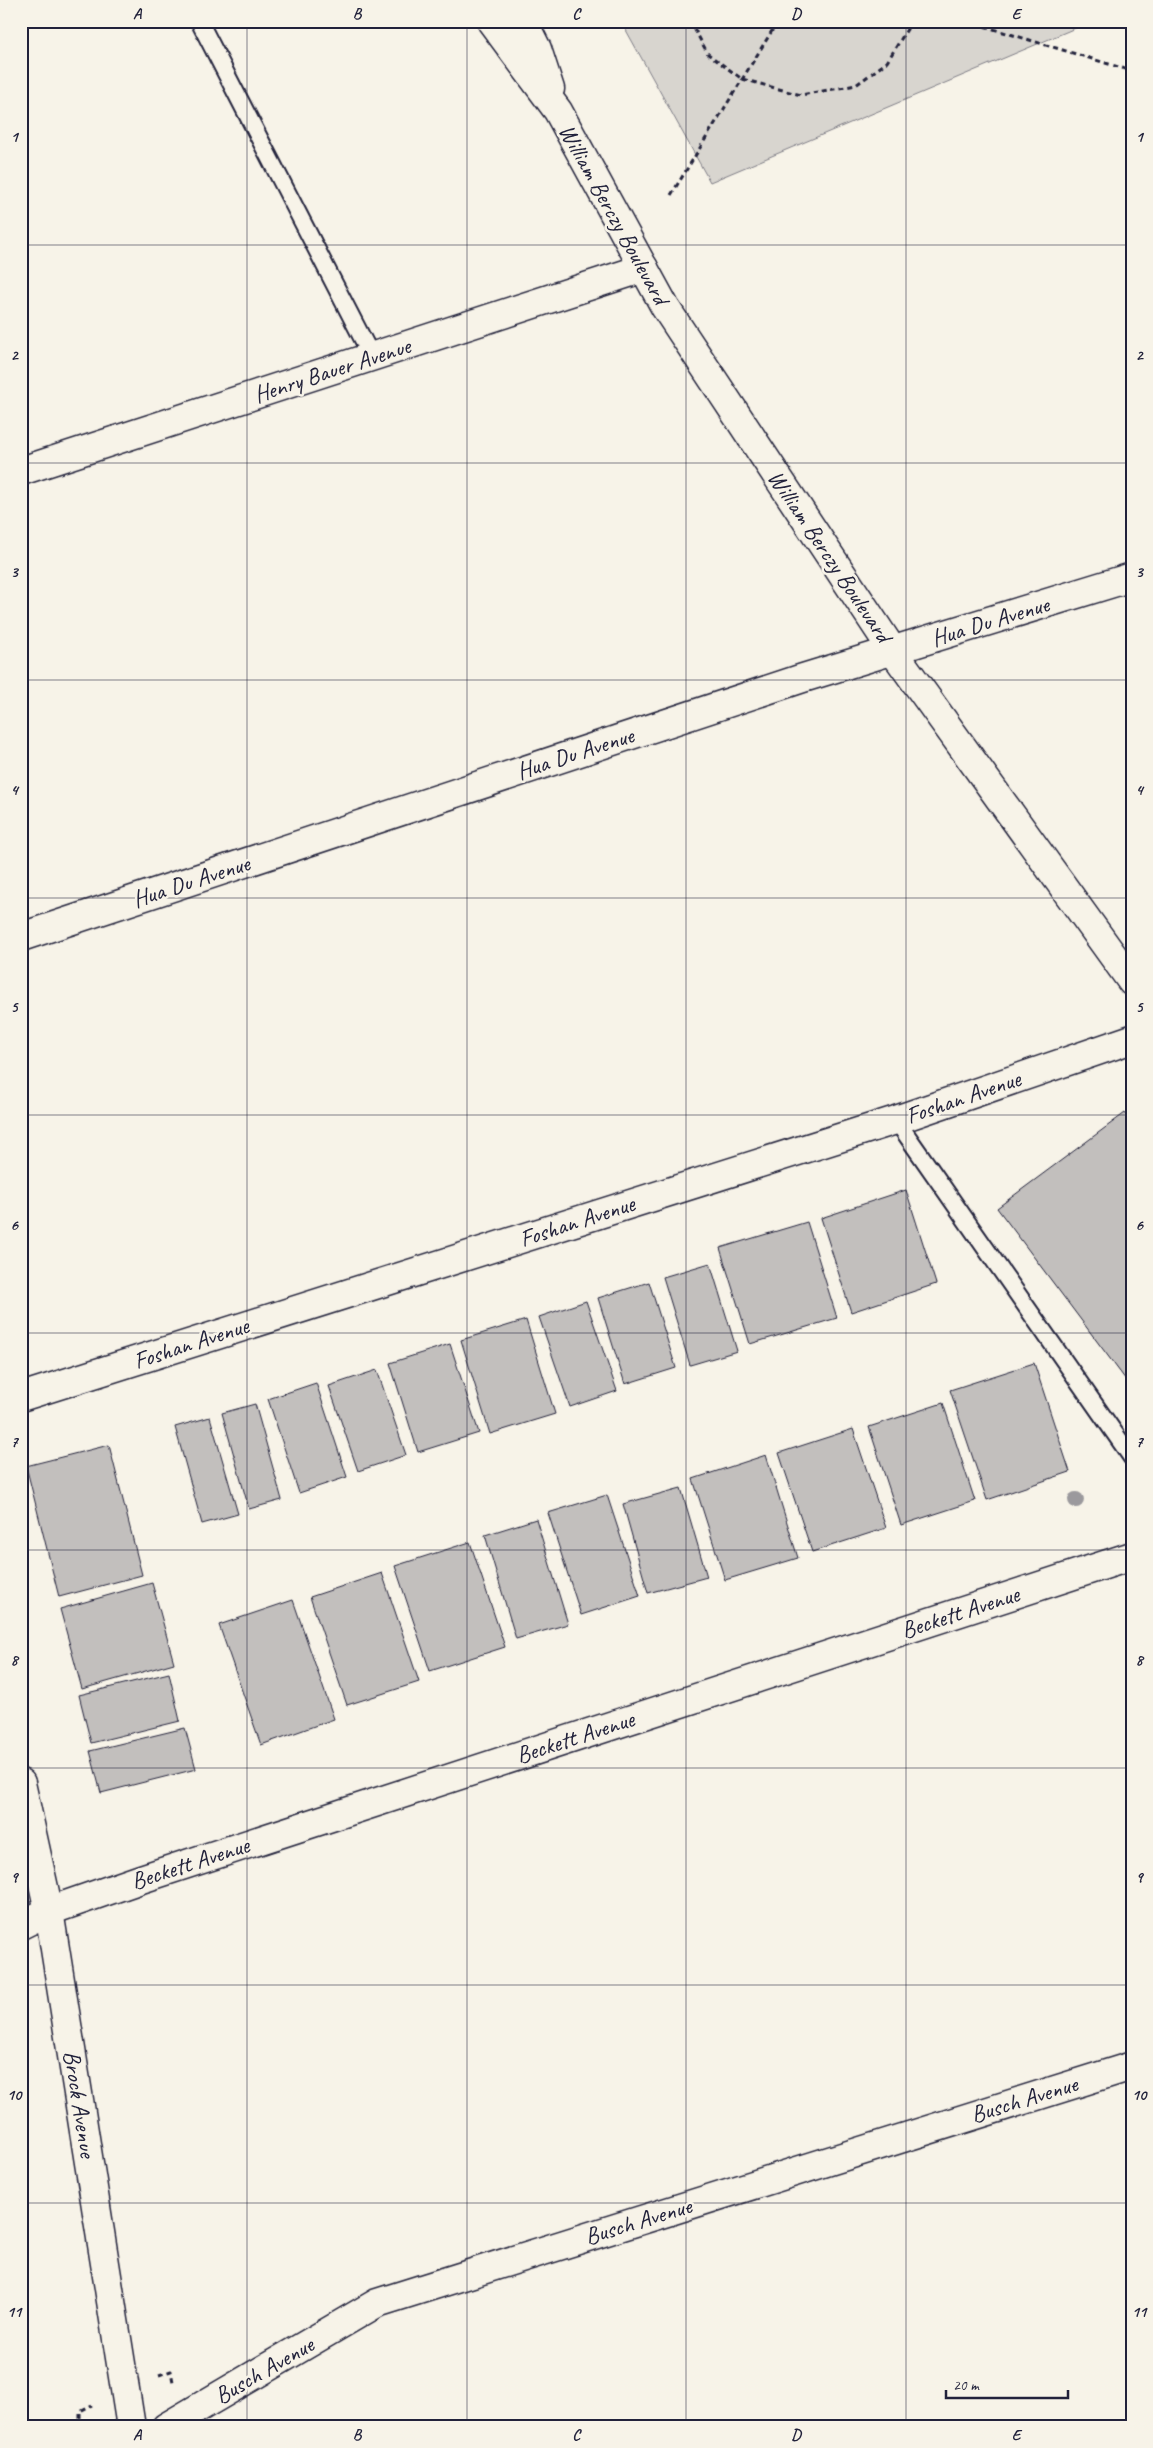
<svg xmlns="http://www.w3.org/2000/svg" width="1153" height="2448" font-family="Caveat,sans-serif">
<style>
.green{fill:#d8d5cf;stroke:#7d7c85}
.building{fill:#c2bfbd;stroke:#22223b}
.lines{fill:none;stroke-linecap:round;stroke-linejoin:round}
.service-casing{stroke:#22223b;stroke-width:20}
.minor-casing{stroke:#22223b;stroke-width:31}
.tertiary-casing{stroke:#22223b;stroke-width:31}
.path{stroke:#22223b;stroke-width:3;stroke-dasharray:5 4;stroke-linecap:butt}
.service{stroke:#f7f3e8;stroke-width:16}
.minor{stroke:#f7f3e8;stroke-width:28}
.tertiary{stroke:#f7f3e8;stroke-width:28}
.tree{fill:#9b999d}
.grid{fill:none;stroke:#22223b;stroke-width:1;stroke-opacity:0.55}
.labels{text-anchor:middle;stroke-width:5;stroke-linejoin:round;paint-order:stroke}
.street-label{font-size:24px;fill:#22223b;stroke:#f7f3e8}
.neatline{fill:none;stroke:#22223b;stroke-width:2}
.grid-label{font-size:16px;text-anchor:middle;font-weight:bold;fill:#22223b}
</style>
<rect width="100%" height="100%" fill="#f7f3e8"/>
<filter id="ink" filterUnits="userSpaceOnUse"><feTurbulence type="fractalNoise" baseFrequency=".02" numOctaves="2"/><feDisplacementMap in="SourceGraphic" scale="10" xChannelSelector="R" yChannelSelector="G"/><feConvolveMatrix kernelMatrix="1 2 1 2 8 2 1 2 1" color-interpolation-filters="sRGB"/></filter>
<g filter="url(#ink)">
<!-- green -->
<path class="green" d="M621,21H1092L710,182Z"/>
<!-- building -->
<path class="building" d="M1125,1113L1132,1122V1388L997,1208Z
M906,1190L936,1284L851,1312L821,1218Z
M807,1222L837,1318L750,1344L720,1248Z
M710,1263L737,1351L690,1365L663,1277Z
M649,1282L676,1368L625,1384L598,1298Z
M586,1301L617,1391L570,1407L539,1317Z
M526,1320L555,1414L490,1434L461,1340Z
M450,1344L479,1433L418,1452L390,1363Z
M1034,1363L1070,1472L987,1500L950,1390Z
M377,1370L406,1455L358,1471L329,1386Z
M316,1383L347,1477L299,1493L268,1399Z
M943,1403L975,1501L901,1525L869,1427Z
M255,1404L282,1500L249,1509L222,1413Z
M210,1417L238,1514L202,1524L175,1427Z
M853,1429L886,1528L812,1552L779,1453Z
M109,1445L142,1575L59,1597L26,1466Z
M766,1455L798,1558L725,1580L693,1479Z
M681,1488L707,1577L648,1593L623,1504Z
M607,1495L640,1596L581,1615L548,1513Z
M536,1519L568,1624L516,1639L485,1535Z
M470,1542L505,1647L430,1671L395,1566Z
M382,1573L419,1682L347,1705L310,1597Z
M152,1583L174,1663L82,1689L60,1609Z
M293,1600L334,1719L261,1745L219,1625Z
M169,1673L180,1721L91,1743L79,1695Z
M185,1728L196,1769L101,1793L90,1751Z"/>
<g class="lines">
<defs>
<path id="service" d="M199,21L372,357
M896,1120L1132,1458"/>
<path id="minor" d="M21,471L644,268
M21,937L803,678L1132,577
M21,1397L896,1120L1132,1039
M21,1783L49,1911L131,2427
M166,2427L377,2303L1132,2066"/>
<path id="tertiary" d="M491,21L558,111L665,307L893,651L1132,982
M523,21L537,49L550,89
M21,1925L49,1911L141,1879L1132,1556"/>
</defs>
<!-- service casing -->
<use href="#service" class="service-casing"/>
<!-- minor casing -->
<use href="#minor" class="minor-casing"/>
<!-- tertiary casing -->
<use href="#tertiary" class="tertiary-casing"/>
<!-- path -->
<path class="path" d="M690,21L708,54L742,79L801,95L856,85L887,62L912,21
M800,21H815
M967,21L1132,71
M671,195L778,21
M159,2375L171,2371L173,2382
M80,2427V2411L92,2405"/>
<!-- service -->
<use href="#service" class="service"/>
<!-- minor -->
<use href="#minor" class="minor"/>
<!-- tertiary -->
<use href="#tertiary" class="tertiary"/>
</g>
<!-- trees -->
<circle class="tree" cx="1076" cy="1500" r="8"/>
</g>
<!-- grid -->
<path class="grid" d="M247,21V2427M467,21V2427M686,21V2427M906,21V2427M21,245H1132M21,463H1132M21,680H1132M21,898H1132M21,1115H1132M21,1333H1132M21,1550H1132M21,1768H1132M21,1985H1132M21,2203H1132"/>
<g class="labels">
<!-- street labels -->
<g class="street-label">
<text transform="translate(614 214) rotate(61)" y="8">William Berczy Boulevard</text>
<text transform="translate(332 370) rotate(-18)" y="8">Henry Bauer Avenue</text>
<text transform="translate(830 556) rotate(56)" y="8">William Berczy Boulevard</text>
<text transform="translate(990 621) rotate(-17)" y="8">Hua Du Avenue</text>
<text transform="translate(575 753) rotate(-18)" y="8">Hua Du Avenue</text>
<text transform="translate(191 881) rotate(-18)" y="8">Hua Du Avenue</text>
<text transform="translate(963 1097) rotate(-19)" y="8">Foshan Avenue</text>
<text transform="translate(577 1221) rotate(-18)" y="8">Foshan Avenue</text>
<text transform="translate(191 1343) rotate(-18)" y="8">Foshan Avenue</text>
<text transform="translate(960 1612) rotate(-18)" y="8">Beckett Avenue</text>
<text transform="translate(575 1737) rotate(-18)" y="8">Beckett Avenue</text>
<text transform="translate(190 1863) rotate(-18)" y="8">Beckett Avenue</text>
<text transform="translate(1024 2099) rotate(-17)" y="8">Busch Avenue</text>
<text transform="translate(80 2104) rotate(81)" y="8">Brock Avenue</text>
<text transform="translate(638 2221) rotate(-17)" y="8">Busch Avenue</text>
<text transform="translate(264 2370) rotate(-30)" y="8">Busch Avenue</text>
</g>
</g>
<!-- margin -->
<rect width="1153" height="2448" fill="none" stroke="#f7f3e8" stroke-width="55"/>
<!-- scale -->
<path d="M946 2390v8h122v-8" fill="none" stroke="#22223b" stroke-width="2.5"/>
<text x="953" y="2390" font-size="15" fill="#22223b" stroke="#f7f3e8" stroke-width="4" paint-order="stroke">20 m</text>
<rect x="28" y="28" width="1098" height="2392" class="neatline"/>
<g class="grid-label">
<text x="137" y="19">A</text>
<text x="357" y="19">B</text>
<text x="576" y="19">C</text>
<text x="796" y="19">D</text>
<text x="1016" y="19">E</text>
<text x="14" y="142">1</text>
<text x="1139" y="142">1</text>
<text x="14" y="360">2</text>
<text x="1139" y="360">2</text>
<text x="14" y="577">3</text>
<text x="1139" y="577">3</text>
<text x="14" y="795">4</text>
<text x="1139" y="795">4</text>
<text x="14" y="1012">5</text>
<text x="1139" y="1012">5</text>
<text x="14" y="1230">6</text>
<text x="1139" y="1230">6</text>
<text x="14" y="1447">7</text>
<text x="1139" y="1447">7</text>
<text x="14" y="1665">8</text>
<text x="1139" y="1665">8</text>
<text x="14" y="1882">9</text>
<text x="1139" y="1882">9</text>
<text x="14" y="2100">10</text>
<text x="1139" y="2100">10</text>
<text x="14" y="2317">11</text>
<text x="1139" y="2317">11</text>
<text x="137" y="2440">A</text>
<text x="357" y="2440">B</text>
<text x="576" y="2440">C</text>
<text x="796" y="2440">D</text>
<text x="1016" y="2440">E</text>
</g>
</svg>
